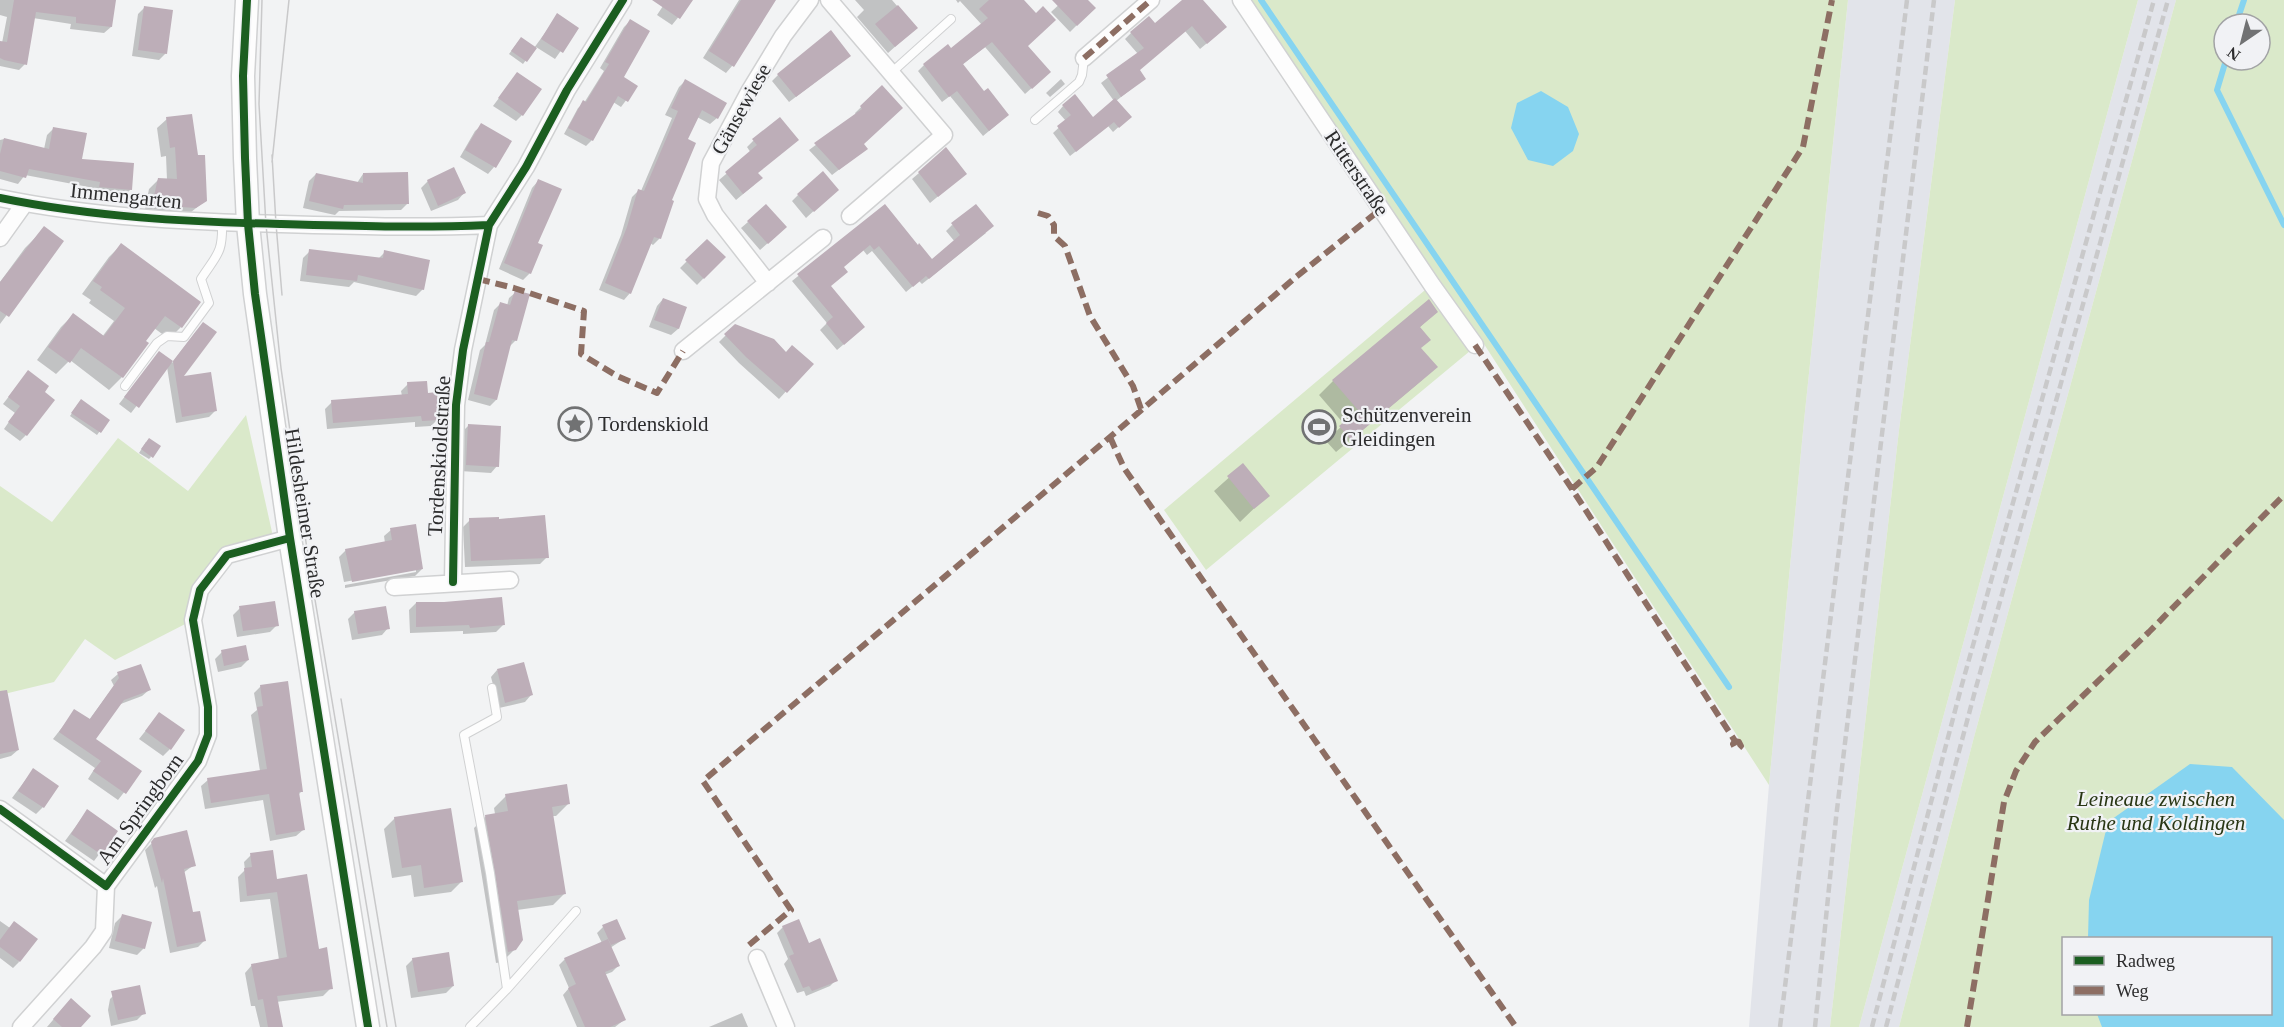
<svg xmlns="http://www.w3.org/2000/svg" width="2284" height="1027" font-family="Georgia,serif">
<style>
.built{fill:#e2e4ea}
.green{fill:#dae9ca;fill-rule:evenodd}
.water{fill:#86d4f0}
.shadow{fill:#0003}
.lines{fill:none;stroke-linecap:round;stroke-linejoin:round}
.stream{stroke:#86d4f0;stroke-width:6}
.building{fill:#bdaeb8}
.lane-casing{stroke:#d0d1d2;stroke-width:10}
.street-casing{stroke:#d0d1d2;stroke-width:19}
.secondary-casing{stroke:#d0d1d2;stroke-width:25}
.lane{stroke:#fdfdfd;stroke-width:8}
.street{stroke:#fdfdfd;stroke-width:16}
.secondary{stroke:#fdfdfd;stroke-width:22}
.tram{stroke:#c9c9ca;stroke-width:1.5}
.rail{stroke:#c9c9ca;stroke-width:4.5;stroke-dasharray:9 4.5;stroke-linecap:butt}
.quiet{stroke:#8d6e63;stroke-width:6;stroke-dasharray:12 6;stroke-linecap:butt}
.cycleway-casing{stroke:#f1f2f5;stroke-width:11}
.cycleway{stroke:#1b5e20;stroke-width:8}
.labels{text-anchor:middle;stroke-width:4.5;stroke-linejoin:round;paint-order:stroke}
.street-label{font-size:21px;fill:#2c2c2d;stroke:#f1f2f5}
.poi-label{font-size:21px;fill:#2c2c2d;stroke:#f1f2f5;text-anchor:start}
.park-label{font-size:21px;font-style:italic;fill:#283614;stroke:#f1f2f5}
</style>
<rect width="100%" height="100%" fill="#f2f3f4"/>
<!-- built -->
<path class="built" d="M1848,0H1955L1899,430L1830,1027H1749L1769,785L1804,421Z
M2138,0H2176L1974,737L1899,1027H1859Z"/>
<!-- green -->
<path class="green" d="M1241,0H1848L1804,421L1769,785L1482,341L1206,570L1164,510L1431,285Z
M1955,0H2138L1859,1027H1830L1899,430Z
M2176,0H2284V1027H1971L1966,1022L1965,1027H1899L1974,737ZM2224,24H2260V60H2224ZM2064,938H2270V1014H2064Z
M246,415L274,541L227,555L193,620L115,660L85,639L54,682L0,695V486L52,522L118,438L188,491Z"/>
<!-- water -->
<path class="water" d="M1541,91L1568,107L1579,134L1573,151L1553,166L1528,160L1511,128L1517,103Z
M2190,764L2232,767L2284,820V1027H2102L2097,1014H2270V938H2088L2089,900L2108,822Z"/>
<!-- shadow -->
<path class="shadow" d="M0,0H103L111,27L104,33L70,29L71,24L33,18L25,64L19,70L0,66V42L2,43L7,17L0,15Z
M667,0H683L689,4L672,25L657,15Z
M739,0H775L732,66L726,73L703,58Z
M855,0H892L916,28L888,53L857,17L864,10Z
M956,0H1022L1026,46L1043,78L1025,94L985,47L962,65L1001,121L983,136L950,96L942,102L918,71L924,65L951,50L982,25L960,1L958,3Z
M1064,0H1086L1094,8L1070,32L1051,12Z
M1184,0H1201L1218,34L1200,49L1185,31L1138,70L1144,79L1116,101L1124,122L1113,132L1108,126L1070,156L1053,133L1066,121L1058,112L1063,106L1093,119L1114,101L1101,83L1138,54L1125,39L1131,33L1155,25Z
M145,7L166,53L159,60L132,56L138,14Z
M558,15L577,28L555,59L536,47L523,64L509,54L518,42L534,48Z
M630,21L622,78L636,87L621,107L613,102L592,140L586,146L564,134L578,108L584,103L604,71L600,68L624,27Z
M842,62L789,102L772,81L778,75Z
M517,74L522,115L516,121L493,106Z
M1061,79L1065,84L1050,97L1046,93Z
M685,81L717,118L710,124L697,117L686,140L660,238L653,245L650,243L630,293L624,300L599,290L621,235L632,197L639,190L641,191L672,118L665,115L679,87Z
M882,87L863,144L866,149L832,175L809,150L856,115L855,113Z
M167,119L206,200L185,217L144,214L149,189L158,180H167L166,156L161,157L157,128Z
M780,119L757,173L754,185L736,200L719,180L751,153L747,147L753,141Z
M482,125L494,167L488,174L460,157L475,131Z
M54,128L80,161L131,189L124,196L93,194L94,188L25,175L18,184L0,179V140L4,139L44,149L47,135Z
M919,173L965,174L930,203L912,179Z
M316,174L357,183L363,174L408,203L401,210L339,211L335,215L303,208L309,181Z
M428,181L464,193L458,200L431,211L421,188Z
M538,181L530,273L523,280L499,269L532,188Z
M798,195L830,196L806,218L792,201Z
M885,206L917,247L932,261L955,242L946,231L952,225L986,233L922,284L919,281L906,292L872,251L867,255L863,250L842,267L830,287L857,333L837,350L820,330L827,323L792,281Z
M748,222L778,234L760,250L741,228Z
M45,228L62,241L0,324V282L25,248Z
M707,241L724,257L697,285L680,268Z
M121,245L181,327L169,339L154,328L144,342L147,344L122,377L109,390L70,360L56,374L37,360L61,327L73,315L102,337L114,321L89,303L91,300L82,294L109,257Z
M310,251L378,259L385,252L423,289L416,296L354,282L349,287L300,281L303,258Z
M516,292V340L509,347L496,400L490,406L468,400L480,350L485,345L494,310L500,304L507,306L509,298Z
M663,299L685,307L678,329L671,335L649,327L657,306Z
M1436,311L1419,328L1422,380L1336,452L1326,441L1344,424L1319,395L1333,381Z
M735,326L786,353L811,364L779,399L739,363L719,342Z
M197,330L181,378L215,411L209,417L176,423L167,367L131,413L119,404L159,353L172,363Z
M28,372L26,435L20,441L4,429L15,413L3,404Z
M408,384L427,394L438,419L431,426L415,427V422L327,429L325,409L332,402L402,396L401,391Z
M78,404L108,420L97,435L70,416Z
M469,425L497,466L491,473L460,471L462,432Z
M146,442L151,457L149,459L139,453Z
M1243,465L1268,495L1240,522L1214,491Z
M470,520L497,521L547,557L540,564L465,567L463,527Z
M391,530L422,569L415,576L345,588V585L416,572V569L344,582L339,557L346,550L385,543L384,536Z
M416,603L503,625L496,632L463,634V631L410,633L409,610Z
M240,608L277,625L270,632L237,637L233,615Z
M355,612L388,628L382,635L352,640L348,619Z
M222,652L248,660L241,667L218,672L215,659Z
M497,670L531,695L525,702L499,708L491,677Z
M118,674L149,690L142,696L118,705L94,739L140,772L118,800L88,779L95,768L53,739L75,711L89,720L114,686L111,680Z
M261,686L302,791L298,795L303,830L296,836L270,841L263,800L205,809L201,786L208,780L260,771L251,715L257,710L254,693Z
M159,714L170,749L163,756L139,739Z
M0,719L18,750L11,756L0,759Z
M33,770L43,807L36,814L12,798Z
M506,796L568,804L556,816H552L565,893L553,905L517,910L515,949L502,962L496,963L474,828L486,816L495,814L494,808Z
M87,811L116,832L94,861L65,841Z
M395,818L462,881L451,892L414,897L411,875L392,878L384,829Z
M155,840L194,865L183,873L192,914L204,941L198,947L170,953L157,886L155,888L145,850Z
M251,855L276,881L331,988L323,996L276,1002L281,1027H260L255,1006H251L245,973L252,965L279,960L270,899L240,902L238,877L245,870L244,862Z
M122,916L144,948L137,955L109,948L115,923Z
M0,921L10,928L19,962L13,968L0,958Z
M603,927L624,939L610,948L618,966L612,972L604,975L624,1020L615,1027H577L563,995L569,988L559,965L565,959L602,943L597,933Z
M783,927L808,945L836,980L830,986L806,996L804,991L797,993L784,964L788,959L777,933Z
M413,959L453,986L446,993L411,998L406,966Z
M117,992L144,1013L137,1020L111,1026L108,1010L110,999Z
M64,1007L79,1027H47Z
M742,1013L748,1027H709Z"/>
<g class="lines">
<!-- stream -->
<path class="stream" d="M1261,0L1729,687
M2236,24L2244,0
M2226,60L2217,90L2284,225"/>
</g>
<!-- building -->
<path class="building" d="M14,0H116L112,27L76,23V17L36,12L27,65L4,60L0,58V41L7,42Z
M652,0H693L680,19Z
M741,0H776L734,67L709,51Z
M989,0H1024L1036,13L1043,6L1056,20L1028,46L1051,72L1032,89L992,42L963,64L984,91L988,88L1009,115L989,131L957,91L949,97L923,64L948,44L951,48L988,18L979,9Z
M1052,0H1088L1096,8L1077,26Z
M1182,0H1203L1227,27L1207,44L1192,26L1140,70L1146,79L1121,97L1106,75L1144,48L1130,32L1149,16L1155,23Z
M898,5L918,28L895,47L875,24Z
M144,6L173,10L167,54L138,50Z
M557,13L579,28L563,53L541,39Z
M630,19L650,31L624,77L638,86L628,102L618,96L593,141L568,128L583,100L586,102L609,64L605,62Z
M831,30L851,56L796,97L777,74Z
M521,37L537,48L527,62L511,51Z
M517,72L542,89L523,116L498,98Z
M685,79L727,103L718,119L702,110L688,139L696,143L672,200L674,201L661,239L654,237L631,294L605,283L627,227L638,189L644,191L678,111L671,108Z
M882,85L903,108L864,144L868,149L839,170L814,143L862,109L860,106Z
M1075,94L1093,117L1115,98L1132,117L1119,128L1114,122L1076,152L1057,126L1071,115L1062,105Z
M192,114L198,155H205L207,201L196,208L152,205L158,178L177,179L175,147L170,148L166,117Z
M780,117L799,140L758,173L763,178L743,194L725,172L757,145L752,139Z
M481,123L512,141L496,168L465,150Z
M53,127L87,133L82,159L134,163L132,190L99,187L100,182L29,169L26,178L0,171V154L4,138L49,149Z
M946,147L967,174L938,197L918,172Z
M454,167L466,193L438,206L427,180Z
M823,171L839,190L814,212L797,194Z
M408,172L409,204L344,205L343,209L309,201L316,173L363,183V173Z
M538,179L562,189L538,243L543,245L531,274L504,263Z
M766,204L787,227L768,244L747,221Z
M885,204L918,245L919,243L932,259L960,235L951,223L976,204L994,226L929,279L926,276L913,287L879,246L874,250L870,245L844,267L848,272L831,286L865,327L844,345L826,323L833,317L797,274Z
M44,226L64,241L9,317L0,311V282Z
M707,239L726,257L704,279L685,260Z
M121,243L201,302L182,328L165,316L146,341L149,343L123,378L81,348L70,363L48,347L73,313L104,336L125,308L100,290L102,287L93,281Z
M309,249L383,258L384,250L430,260L424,290L358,275L357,281L306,275Z
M515,290L530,294L517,341L512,340L497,400L474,394L486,342H489L500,302L510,305Z
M663,298L687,307L679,329L654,320Z
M1429,299L1438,312L1420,327L1431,340L1421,348L1438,367L1351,440L1339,426L1358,410L1332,380Z
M203,322L217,332L184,376L211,372L217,411L182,417L173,361Z
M735,324L774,339L786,352L792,345L814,364L787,393L746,357L724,334Z
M159,351L173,361L139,408L124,397Z
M28,370L49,386L45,392L55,400L27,436L8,422L20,406L8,397Z
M427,381L428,393L437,392L439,420L422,421L421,416L333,423L331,400L408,394L407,382Z
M81,399L110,420L101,433L71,413Z
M468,424L501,426L499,467L466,465Z
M149,438L161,446L153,458L141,449Z
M1243,463L1270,496L1254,509L1227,476Z
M545,515L549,558L471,561L469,518L499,517V519Z
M416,524L423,569L352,582L345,549L392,540L390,528Z
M502,597L505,625L470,628L469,625L416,627V602H444Z
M275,601L279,626L243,631L239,606Z
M386,606L390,629L358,634L354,611Z
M246,645L249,660L224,666L221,650Z
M524,662L533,695L505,703L497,669Z
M141,664L151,690L124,700L96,739L142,771L126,794L93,771L101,761L59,732L74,709L90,719L119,678L117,672Z
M288,681L303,792H299L305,830L276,835L269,794L211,803L207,778L267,769L257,707L263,706L260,685Z
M7,690L19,750L0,754V691Z
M159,712L185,730L171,750L145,731Z
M33,768L59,786L44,808L18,791Z
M567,784L570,804L552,807L566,894L517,901L523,940L516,950L508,952L485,815L508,811L505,794Z
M451,808L463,882L424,888L421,865L402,868L394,817Z
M87,809L118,831L102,855L71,834Z
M187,830L196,866L184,869L193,912L200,911L206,941L177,947L163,878L162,883L151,842L154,838Z
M273,850L277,879L307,874L319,949L327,947L333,989L277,996L283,1027H268L263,999L258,1000L251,964L287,957L277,892L247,896L244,868L252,867L250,853Z
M122,914L152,922L145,949L115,941Z
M617,919L626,939L611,945L602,925Z
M799,919L809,943L820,938L838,981L812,991L809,986L803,988L789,956L794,954L782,926Z
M14,921L38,939L20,962L0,947V940Z
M608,939L620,966L605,972L626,1020L610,1027H585L568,988L576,984L564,958Z
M449,952L454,986L418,992L412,958Z
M140,985L146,1014L118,1020L111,991Z
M71,998L91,1016L81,1027H62L53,1019Z"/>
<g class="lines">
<defs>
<path id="lane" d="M891,73L951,19
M1035,120L1079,82L1082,75L1084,58
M125,386L157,343L167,336L184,337L209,303L201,279C217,254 223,254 222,222
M507,989L576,911
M470,1027L507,989L490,873L464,735L497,717L492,688"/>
<path id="street" d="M829,0L944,135L850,216
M1241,0L1432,285L1475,345
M1084,58L1151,0
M0,198C92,217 187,222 280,224C350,226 419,228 489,225
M0,238L25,203
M768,283L715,215L707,199L711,163L749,92L783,36L810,0
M683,351L823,238
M453,582L456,405L463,350L489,225L526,167L567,90L623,0
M394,587L510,580
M0,809L106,886L198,761L208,735V707L193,620L200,590L227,555L290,538
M757,958L786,1027
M21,1027L93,947L104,931L106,886"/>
<path id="secondary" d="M247,0L243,76L245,158L248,224L255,294L290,538L368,1027"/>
</defs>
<!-- lane casing -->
<use href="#lane" class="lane-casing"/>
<!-- street casing -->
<use href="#street" class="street-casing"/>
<!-- secondary casing -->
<use href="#secondary" class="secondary-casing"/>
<!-- lane -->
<use href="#lane" class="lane"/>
<!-- street -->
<use href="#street" class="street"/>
<!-- secondary -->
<use href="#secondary" class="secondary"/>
<!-- tram -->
<path class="tram" d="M262,0L259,104L266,225L281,368L310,570L387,1027
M272,155L276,224L282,295
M272,162L289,0
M341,699L396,1027"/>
<!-- rail -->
<path class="rail" d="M1780,1027L1907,0
M1815,1027L1836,818L1934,0
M1872,1027L1961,688L2154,0
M1886,1027L1975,691L2168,0"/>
<!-- quiet -->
<path class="quiet" d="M1084,58L1151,0
M1038,213L1048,216L1054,225V236L1065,246L1090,316L1133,386L1141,409
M478,279L514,288L584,311L581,354L617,376L657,393L683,351
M1475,345L1572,489L1735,741L1733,744L1735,748H1739L1741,746L1739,742L1735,741
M1110,437L1124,468L1516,1027
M1572,489L1597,467L1803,147L1832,0
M749,945L791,910L703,781L1110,437L1296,277L1381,209
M1967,1027L2004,802L2016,771L2035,742L2149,632L2284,495"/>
<defs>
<path id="cycleway" d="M247,0L243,76L245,158L248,224L255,294L290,538L368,1027
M0,198C92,217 187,222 280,224C350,226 419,228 489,225
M453,582L456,405L463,350L489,225L526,167L567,90L623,0
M0,809L106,886L198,761L208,735V707L193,620L200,590L227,555L290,538"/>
</defs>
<!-- cycleway casing -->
<use href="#cycleway" class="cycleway-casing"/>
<!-- cycleway -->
<use href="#cycleway" class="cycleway"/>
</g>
<!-- icons -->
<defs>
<symbol id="sight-ring" viewBox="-11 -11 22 22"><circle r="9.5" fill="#f1f2f5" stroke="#717273" stroke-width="1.5"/><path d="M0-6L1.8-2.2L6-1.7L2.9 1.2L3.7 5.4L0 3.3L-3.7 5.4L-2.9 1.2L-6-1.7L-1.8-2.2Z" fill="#717273"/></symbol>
<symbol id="stadium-ring" viewBox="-11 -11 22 22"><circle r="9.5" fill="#f1f2f5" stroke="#717273" stroke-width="1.5"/><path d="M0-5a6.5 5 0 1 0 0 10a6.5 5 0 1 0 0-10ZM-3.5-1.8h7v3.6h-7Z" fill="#717273"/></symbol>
</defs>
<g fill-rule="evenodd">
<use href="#sight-ring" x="556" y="405" width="38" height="38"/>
<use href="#stadium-ring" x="1300" y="408" width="38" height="38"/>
</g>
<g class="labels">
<!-- street labels -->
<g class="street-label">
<text transform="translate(741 109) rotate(-61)" y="7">Gänsewiese</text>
<text transform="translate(1357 173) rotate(56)" y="7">Ritterstraße</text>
<text transform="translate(126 196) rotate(6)" y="7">Immengarten</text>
<text transform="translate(439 456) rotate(-87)" y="7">Tordenskioldstraße</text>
<text transform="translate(305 513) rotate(81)" y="7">Hildesheimer Straße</text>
<text transform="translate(140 809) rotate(-54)" y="7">Am Springborn</text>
</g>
<!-- poi labels -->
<g class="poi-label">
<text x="1342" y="422">Schützenverein<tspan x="1342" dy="24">Gleidingen</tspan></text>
<text x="598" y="431">Tordenskiold</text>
</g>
<!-- park labels -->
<g class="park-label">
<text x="2156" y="806">Leineaue zwischen<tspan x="2156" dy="24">Ruthe und Koldingen</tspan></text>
</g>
</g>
<!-- legend -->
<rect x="2062" y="937" width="210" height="78" fill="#f1f2f5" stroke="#a2a3a5" stroke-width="1.5"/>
<rect x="2074" y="956" width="30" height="9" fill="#1b5e20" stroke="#a2a3a5" stroke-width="1.5"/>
<text x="2116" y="967" font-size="18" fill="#2c2c2d">Radweg</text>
<rect x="2074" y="986" width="30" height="9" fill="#8d6e63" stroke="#a2a3a5" stroke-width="1.5"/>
<text x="2116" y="997" font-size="18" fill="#2c2c2d">Weg</text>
<!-- north arrow -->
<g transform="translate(2242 42) rotate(215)"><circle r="28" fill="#f1f2f5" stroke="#a2a3a5" stroke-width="1.5"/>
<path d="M0-4.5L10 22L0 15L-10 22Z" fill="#717273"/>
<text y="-9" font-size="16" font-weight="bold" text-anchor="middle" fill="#2c2c2d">N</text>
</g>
</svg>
